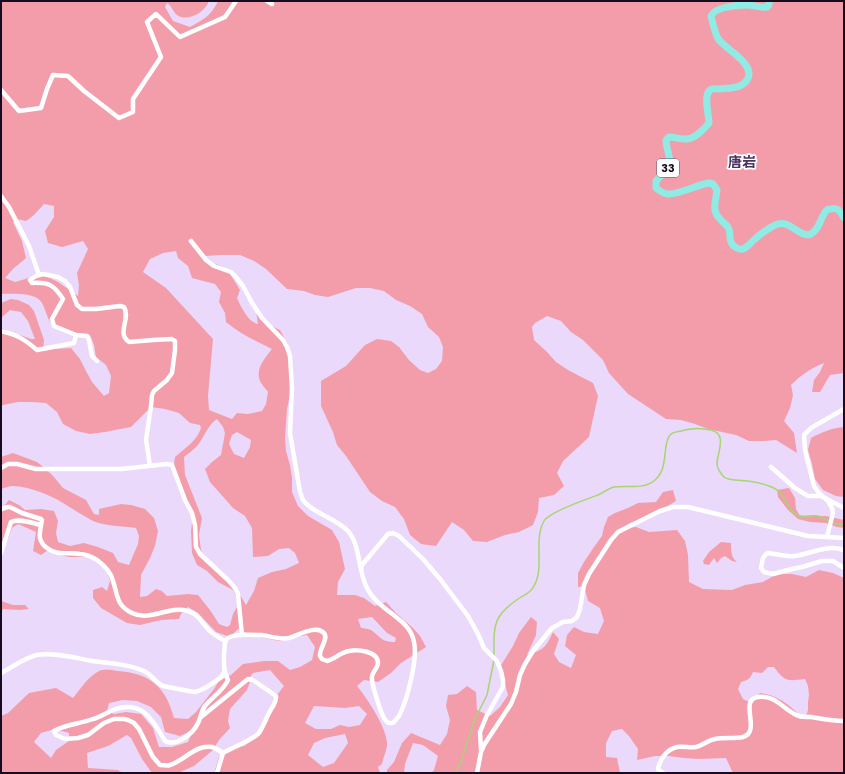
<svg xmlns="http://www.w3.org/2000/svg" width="845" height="774" font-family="Poppins,'Noto Sans JP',sans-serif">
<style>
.green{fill:#f39dab;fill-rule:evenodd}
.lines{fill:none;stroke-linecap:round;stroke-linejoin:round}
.stream{stroke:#a8d472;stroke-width:1.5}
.street{stroke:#fff;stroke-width:4.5}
.primary{stroke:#90ebe5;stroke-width:7}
.labels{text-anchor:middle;stroke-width:3.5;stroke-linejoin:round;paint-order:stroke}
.shield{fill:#fff;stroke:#5d5562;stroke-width:1}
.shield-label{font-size:11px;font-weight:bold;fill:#170c1f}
.quarter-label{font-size:14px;font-weight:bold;fill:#4c3260;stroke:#fff}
</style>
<rect width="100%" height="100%" fill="#ead9fa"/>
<!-- green -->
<path class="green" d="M1,1H209C206,11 188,23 177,15C173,12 172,6 167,3L165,7L173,21L190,27C204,19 211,16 218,1H844V373L830,375L820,392H812L814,380L820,372L824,363C811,368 801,375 791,385L793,395L790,408L784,421L794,433L797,453L776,440L764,441H749L736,435L708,429L695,424L681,420L666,419L628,394L609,373L603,360L583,340L571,332L561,321L547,316L535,323L532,327L534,340L547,352L556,362L568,370L593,383L598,396L589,437L563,461L557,473L564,486L554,495L539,498L538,512L533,525L519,532L505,535L487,542L473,541L464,530L452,522L436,546L421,544L410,535L404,519L395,507L382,501L370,492L346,456L337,445L333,432L321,406V381L346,366L365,345L377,339L391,341L399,347L409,360L420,370L428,373L436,369L442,361L443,347L439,337L428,327L422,314L410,306L396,300L384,291L370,288H356L328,297L315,295L304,291L287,289L266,269L254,261L240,255H220L205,256L209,263C226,263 232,277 240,290L237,298C241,307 248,322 258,324L256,310L265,323L280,330L287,343L293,382L287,409L285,438L286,451L290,465L292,478V492L298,506L308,516L332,530L339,542L345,569L338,582L337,595H355L364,598L375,606L386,602L396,613L413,628L420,636L426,647L401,663L391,673L378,682L364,680L357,686C367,698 389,731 387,746C386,752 383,758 382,764L378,767L380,773H217L215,770L219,757L230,749L244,746L256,738L277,695L284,686L270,670L253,673L247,681L250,682L247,690L230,709L228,721L230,728L219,740L213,750L194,766L178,773H152L142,759L131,738L127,735L108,746L87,753L88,768L118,770L123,773H1V716L8,713L29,693L56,688L73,698C81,688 88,677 99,671C104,669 112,670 117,671C150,673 166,687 174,718L188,719L196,712L214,689L219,681L231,675L243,664L264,661H278L290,670L300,667L312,660L315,647L307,635L293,637L279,641L251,635L238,629L230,637L216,632L198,613L188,607L181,614L179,619L161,620L140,625L127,623L101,608L93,598V590L102,587L107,591L110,581L107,571L93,557H69L55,554L50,549L41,555L33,551L36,532L18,524L12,528L1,557V516L4,506L9,500L19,505L25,510L41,509L54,511L58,521L56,533L58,542L70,546L84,543L98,547L113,553L118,562L129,565L138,544L139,536L136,528C121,526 106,526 93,521C85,517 78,512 71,508C55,497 33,487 13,486C9,486 5,488 1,489V457L13,453L37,462L46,469L54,477L63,488L86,500L94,514L99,515V509L121,504L131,505L145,509L154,518L158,531L155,546L150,558L141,575L140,597L147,596L156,589L162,591L167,596L188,594L198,595L210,610L219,624L227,627L230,625L233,614L237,607L239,601L233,590L218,582L207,571L197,565L192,553L191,531L193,515L174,465L175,457C185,448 197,441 201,428L200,425L190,423L179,413L165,409L151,407L131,427L105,432L90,434L76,431L63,424L57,412L46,403L32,402H18L3,405L1,406V328L31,339H35L28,321L21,312L10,310L1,318V303L11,299L18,300L29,305L34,311L44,340L43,351L54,349L71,348L80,359L86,371L92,382L104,396L109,393L111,376L106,365L96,357L94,345L90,335C83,334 58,330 53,325C47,320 46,310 42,303C36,292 12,294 1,294ZM44,204L54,206V217L45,231L48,243L62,247L83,241L88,249L77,273L79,285L78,296L58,282L48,277L39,275L15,282L5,278L13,269L26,258L22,241L13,222L17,219L26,221L34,215ZM176,251L178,258L188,266L192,278L215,284L221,292L219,302L225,313L226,322C240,334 256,341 272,349C265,358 255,369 260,381C262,385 266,389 268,392L266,404L262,411L248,414L237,413L232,419L209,410L208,396L213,339L166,288L143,272L150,259L163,253ZM217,419L223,427L225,433L221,455L212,462L205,469L210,482L233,508L245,516L252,528L253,557L268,556L279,549L289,548L295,553L299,563L286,569L272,572L258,578L254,591L246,605L236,588L205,562L201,550L199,535L202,518L185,475L184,457C188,454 193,450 197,446C204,438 208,424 217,419ZM237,432L251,440L250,447L244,458L234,454L229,444L232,435ZM372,617L387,633L396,638L395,642C381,642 381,637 371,630C368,629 365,628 361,628L358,619ZM123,700L137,701L151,707L161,717L165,732L180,736L193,730L188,742L172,747H159L153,728L141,714L126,712L114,714L107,711L109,703ZM314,706L345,708L359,706L367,714L360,725L349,727L340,725L331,729H316L305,723ZM55,729L69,733V741L56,750L51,758L34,742L41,733ZM345,734L348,743L334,763L323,767L308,755L314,743L325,738Z
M844,427V497L836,496L823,490L815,479L812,464L808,450L811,438C822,432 832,428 844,427Z
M789,488L795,498L796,509L800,516H826L844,520V528L837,527L826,523L810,522L798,519L788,510L778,497L777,490Z
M673,490L676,501L654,514L630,523L623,528L636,527L649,532L677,530L685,541L688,555L689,582L703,589L732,590L745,585L763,582L777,574H792L806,577L819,570L833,573L844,578V773H733L726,758L698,759L684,758L669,756H655L637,760L638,749L629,736L622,729L612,731L606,743V757L617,758L620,773H431L434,770L438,756L423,745L413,743L405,764L404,773H387V770L394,762L402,743L411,733L440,745L447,734L450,720L446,706L448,695L457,694L467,686L476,692L477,710L490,716L500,707L508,695L500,667L513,646L519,633L531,617L537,622L536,635L527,655C544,650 546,647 553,632L559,639L554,654L559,662L571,668L576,655L565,646L567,635L574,627L584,632L598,634L604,621L600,608L588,601L584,586L578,587V573L584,562L594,547L602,536L604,527L608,517L615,513L628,508L638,503L656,502L663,492ZM768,667H774C785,682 787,681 805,679L808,686L809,695L808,702V710L806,716H800C788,703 776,695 760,693L756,698L749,702L743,699L738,689L741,682C748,680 750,679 753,672L762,673Z
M721,542L731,543C731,550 731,558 737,562L732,561L725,556L721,558L717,563L714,558L709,565L704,564L703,561L709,552Z
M1,601L13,605H25L29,609L19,610L3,609L1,614Z"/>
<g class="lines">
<!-- stream -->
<path class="stream" d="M832,522L840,525H844
M494,656C494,626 492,617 518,599C524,595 531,593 534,586C545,567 533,541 544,521C549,512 587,499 598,495C603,493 609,488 614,487C628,485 644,490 655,480C669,469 662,444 670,435C673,432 677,432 681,431C690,428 702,428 711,430C728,434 717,453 717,464C717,468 721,474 724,477C728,481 742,480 748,481C755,482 762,483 769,486C788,492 783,507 797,515C803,518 811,515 818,516C821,517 825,519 829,521
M455,773L460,764L475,719L487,695L494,660"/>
<!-- street -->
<path class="street" d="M267,1L272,4
M1,90L19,111L41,108L47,89L53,75L68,76L84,91L119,118L133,112V99L161,57L147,22L156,14L180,37L225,17L236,1
M1,196L9,207L29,246L39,275
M191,241L206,260L214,266L231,272L235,276L243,286L252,303L262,318L283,340L287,347L290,356L292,388L290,433L300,492C301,494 302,498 303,500C312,513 336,518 348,531C360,544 358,569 366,586C372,599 383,607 395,616C398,619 403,622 406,626C410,630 413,637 414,642C418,659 407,701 399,716C397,718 395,721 393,723H388C386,721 384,719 383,716C380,710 371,682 372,677C372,672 378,668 378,663C378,651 357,649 349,651C341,652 335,659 327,661L322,659L320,656C319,648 329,639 324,633C316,624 297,636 289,638C280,640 270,636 261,635C253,635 230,633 226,640C224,644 225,649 224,653C224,663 223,670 228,680C224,690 212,697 205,706C201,711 201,718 198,723C193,734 176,747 165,741C152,719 142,699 113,710C106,713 100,717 93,719C80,724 66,724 54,731L56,735L65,739L78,738L88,735L104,723L114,719H124L128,720L134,723L139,729L153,757L160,765C164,765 167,766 170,765C184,761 196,744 212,747C215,748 220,751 223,753
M1,331C18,335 24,339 37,350L74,343L76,335L54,326L52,319L63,299C54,285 49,282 32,283L30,280L36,276L43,274L58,277L65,281L70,287L77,305L82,309H96L120,306L124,307C131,319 116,333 129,342L153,340L172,339L175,341V350L172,373L167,380L154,391L152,395L151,406L146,440L150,466
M76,335L87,336L89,340L92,356L97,361
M771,467L795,488L808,496H821L844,508
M1,468L8,464H17L36,469H121L167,464L172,465L185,500L192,513L195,525L196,547L200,554L228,580L235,588L238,594L242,635
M1,509L8,507H10L22,513L41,519L42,520C41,526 39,533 40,538C41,542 44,546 47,548C57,556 68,552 80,554C86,554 92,557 97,560C104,565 111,572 113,581C118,596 116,605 132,613C150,622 169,605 188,611C199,614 202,624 210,631C214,635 220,638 225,641
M827,537L833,513L832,508L828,501L819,493L814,486L805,450L804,435L811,428L844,409
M844,550C825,544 812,554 794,556C786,557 776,554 768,553L766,554L763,558L761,568L764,572L773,574L792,569L802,567L822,561H833L844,568
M1,553L11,522C19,518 32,523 41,525
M361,570L362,565L388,534L393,533L399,536L423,559L440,579L468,616L478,634L484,648L497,661L501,671L503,680V687L487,715L480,732L481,750
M1,673C11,668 26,657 37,655C52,652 76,658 92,661C109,663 128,664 144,671C151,674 155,682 163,686L194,692C200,692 215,682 220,678C222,677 223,674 224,672
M201,717L248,679L253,680L276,696C277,702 272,707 269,713C266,719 263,727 259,733C253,740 233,747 223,753L217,773
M477,773L481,752L484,745L511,704L516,692L520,675L525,664L533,651L552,628L563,622L572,621L577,617L580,609L584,585L589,574L611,540L618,532L660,511L673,507H688L808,536L844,538
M663,773L658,769C660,759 667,749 677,747C683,746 690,748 696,747C702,746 708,740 715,739C724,737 734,739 743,737C762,731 738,700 758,697C776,694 784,711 799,716C802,717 807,717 811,717C822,719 833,721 844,721"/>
<!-- primary -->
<path class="primary" d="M769,1V5L767,7C760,8 754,5 747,5C738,5 714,7 711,16C713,24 715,34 719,40C727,50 757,65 747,80C741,89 729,88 719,89C716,89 712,88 710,90C703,96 709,115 709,123C703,130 694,140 685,139C680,139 675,137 669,137L666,140C666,146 668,150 669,156C671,167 663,174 656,181V188C660,191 664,194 668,194C676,195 696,186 704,184L709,183L713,184L717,190C716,201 711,210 720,219C722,222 726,224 728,227C731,232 729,238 731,242C733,247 739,250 743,249C748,247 751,242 755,239C759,235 773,225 778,224C790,220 801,239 811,234C820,229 820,218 826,211C828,209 828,209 831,209C838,207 841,212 844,218"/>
</g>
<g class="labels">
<!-- shield labels -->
<rect class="shield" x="657" y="159" width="22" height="18" rx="3"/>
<g class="shield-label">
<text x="668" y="172">33</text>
</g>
<!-- quarter labels -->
<g class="quarter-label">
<text x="742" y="167">唐岩</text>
</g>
</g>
<!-- border -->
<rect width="845" height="774" fill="none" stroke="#170c1f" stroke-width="4"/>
</svg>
